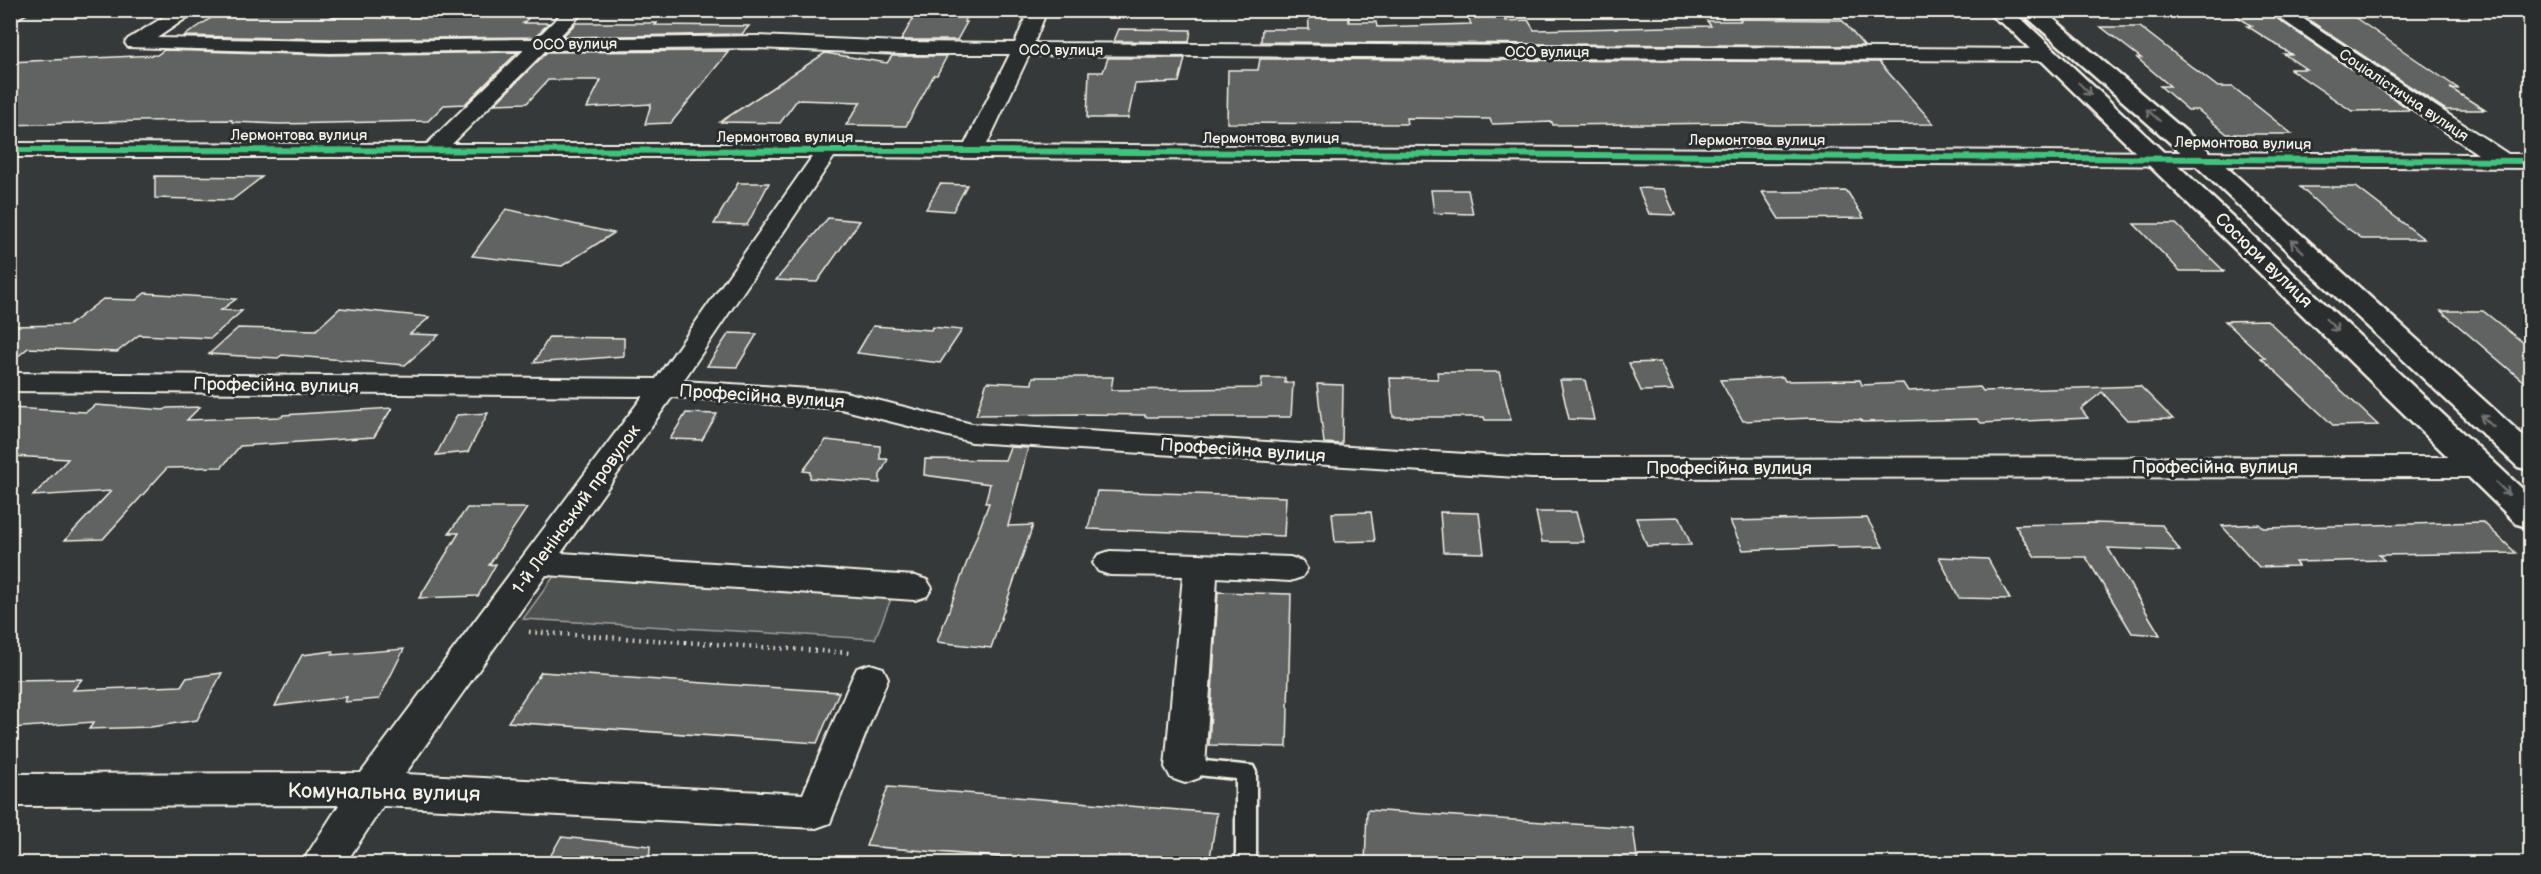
<svg xmlns="http://www.w3.org/2000/svg" width="2541" height="874" font-family="'Balsamiq Sans',sans-serif">
<style>
.green{fill:#4e514f;stroke:#a1a19c;stroke-width:1.5}
.building{fill:#616362;stroke:#f4f1e8;stroke-width:1.5}
.lines{fill:none;stroke-linecap:round;stroke-linejoin:round}
.lane-casing{stroke:#f4f1e8;stroke-width:5}
.street-casing{stroke:#f4f1e8;stroke-width:4}
.secondary-casing{stroke:#f4f1e8;stroke-width:5}
.path{stroke:#f4f1e8;stroke-width:4.5;stroke-dasharray:1.5 5;stroke-linecap:butt}
.lane{fill:#2a2d2e;fill-rule:evenodd}
.street{fill:#2a2d2e;fill-rule:evenodd}
.secondary{fill:#2a2d2e;fill-rule:evenodd}
.cycleway-casing{stroke:#2a2d2e;stroke-width:8}
.cycleway{stroke:#40c37c;stroke-width:6}
.oneway{stroke:#71726f}
.labels{text-anchor:middle;stroke-width:6;stroke-linejoin:round;paint-order:stroke}
.far-street-label{font-size:15px;fill:#f4f1e8;stroke:#2a2d2e}
.street-label{font-size:18px;fill:#f4f1e8;stroke:#2a2d2e}
.near-street-label{font-size:21px;fill:#f4f1e8;stroke:#2a2d2e}
</style>
<rect width="100%" height="100%" fill="#363939"/>
<filter id="ink" filterUnits="userSpaceOnUse"><feTurbulence type="fractalNoise" baseFrequency=".0167" numOctaves="2"/><feDisplacementMap in="SourceGraphic" scale="12" xChannelSelector="R" yChannelSelector="G"/><feConvolveMatrix kernelMatrix="1 2 1 2 8 2 1 2 1" color-interpolation-filters="sRGB"/></filter>
<g filter="url(#ink)">
<!-- green -->
<path class="green" d="M557,572L893,594L875,639L523,619Z"/>
<!-- building -->
<path class="building" d="M253,10H341L331,17H419L426,10H473L467,15L531,16L523,23H549L535,37L330,39L184,36L217,14L249,13Z
M918,10H969L964,22H967L957,40H901Z
M1308,10H1348L1349,22H1376L1377,27L1471,24L1468,17L1503,16L1505,21L1528,20L1534,30L1711,26L1707,21H1741L1740,19L1842,20L1864,46L1261,42L1262,29H1309Z
M2344,10L2459,89L2450,88L2485,110H2446L2295,11Z
M2229,11H2266L2410,110L2352,111L2290,69H2306L2284,54H2291L2247,26H2252Z
M576,23H657L655,25L749,26L742,34L562,37Z
M2101,27H2140L2218,87H2233L2292,134H2227L2198,110H2188L2160,86H2170L2137,58H2141Z
M1119,29L1191,30L1189,42L1114,41Z
M164,50L330,55L518,52L465,104L444,105L428,121L280,124L232,122V120L139,121L10,125V62L157,55Z
M729,51L671,123L645,124L651,104L587,108L601,80H548L527,103L495,104L547,52Z
M825,53L887,63L892,56H947L937,75H934L906,126L846,125L861,102L797,100L780,123L720,122Z
M1108,58H1185L1179,82L1135,84L1128,118H1087L1089,72H1103Z
M1260,59L1879,62L1934,124L1773,125L1739,123L1553,125L1552,122L1492,124L1490,119L1406,118L1407,124L1227,123L1228,70H1258Z
M155,176L262,177L232,200H228L155,198Z
M738,183H769L747,225L714,224Z
M940,184L967,185L953,211L926,209Z
M2300,187H2356L2424,239H2363L2337,221Z
M1638,188L1664,189L1675,215L1649,214Z
M1431,190H1468L1473,214L1434,213Z
M1847,191L1864,218L1779,219L1762,192Z
M506,209L614,233L562,266L472,256Z
M828,218L860,221L817,282L776,280Z
M2134,224H2176L2224,271H2180Z
M145,293L236,299L221,310L242,311L211,338L139,335L117,352L28,348L10,363V326L69,325L103,299L136,300Z
M340,308L430,317L410,334L439,335L405,365L282,355L278,358L209,354L238,328L316,330Z
M2441,311H2483L2530,348V387Z
M2267,320L2378,425L2334,426L2261,358H2265L2225,321Z
M873,326L931,330L932,327L962,330L940,363L857,353Z
M729,333L757,334L737,367L707,366Z
M549,337L624,338V356L534,363Z
M1660,362L1673,390L1641,391L1629,363Z
M1437,372H1499L1511,420H1485L1484,417H1393L1390,378L1438,379Z
M1033,377H1113L1111,390L1261,388L1262,378H1285V383H1293L1291,417H1145V415L1084,414L976,415L987,382L1032,384Z
M1783,377L1785,381L1860,380L1862,385L1903,383L1908,391L1980,387L1983,391L2140,386L2173,419L2127,420L2102,392L2081,409L2088,418L1981,423L1977,419L1862,422L1861,420L1812,418L1743,421L1720,380Z
M1560,380H1585L1594,420L1569,419Z
M1317,384L1343,385L1342,444L1324,443Z
M95,405L164,410L167,408L200,407L187,420L282,417L283,415L392,408L374,437L240,446L222,467L167,468L103,539L65,540L111,491L33,496L68,459L10,456V408L86,412Z
M488,413L468,452L436,455L457,415Z
M686,413L717,414L702,440L670,439Z
M826,440L880,446V459H888L880,475V483L810,478V472L803,471Z
M1010,447L1028,448L1008,526L1033,525L991,648L937,642L989,503H985L990,484L924,475L925,459L1005,460Z
M1097,491L1286,497L1284,536L1088,529Z
M467,508H527L489,565L496,564L478,596L419,598L459,533H449Z
M1371,512L1375,541L1335,542L1332,513Z
M1440,512L1479,513L1484,553L1443,552Z
M1536,512H1576L1584,542H1542Z
M1680,517L1691,545L1647,546L1636,518Z
M1867,518L1883,547L1837,548L1836,546L1743,550L1730,521Z
M2483,522L2516,553L2379,555L2384,560L2295,562L2298,566L2259,567L2222,526L2259,524L2263,528Z
M2093,523L2162,525L2180,551L2108,548L2160,635L2132,633L2086,557H2035L2015,525Z
M1939,557L1988,559L2010,599L1959,598Z
M1218,592L1291,594L1287,747L1209,745Z
M404,649L379,699L345,702L347,697L275,706L302,655L334,651L332,655Z
M541,672L839,692L817,743L508,722Z
M222,673L197,720L151,727L89,729L94,722L10,728V680L82,679L73,690L181,686L186,678Z
M888,787L1217,813L1209,864H1080L866,846Z
M1367,810L1633,828L1638,864H1365Z
M561,837L650,846L649,864H546Z"/>
<g class="lines">
<defs>
<path id="lane" d="M1185,759L1253,766L1256,772V864H1236V779L1178,773L1175,767L1178,761Z"/>
<path id="street" d="M10,10H32L10,22Z
M175,10H198L157,38L330,41L536,39L565,10H585L557,39L757,36L901,42L1015,43L1029,10H1047L1034,43L2049,49L2056,51L2059,55L2056,59L2049,61L1029,55L987,144L2478,154L2268,10H2290L2508,154H2530V168L834,157L683,381L841,391L972,424L1532,458L2481,457L2492,460L2496,467L2492,474L2481,477L1532,478L972,442L841,409L672,397L561,553L915,576L927,580L932,588L927,596L915,600L546,575L405,774L803,794L852,678L857,668L870,664L883,668L888,678L830,823L816,828L383,806L345,864H301L339,805L10,806V774L361,773L643,396L10,391V373L656,379L812,157H10V143L427,144L524,50L330,53L128,47L125,43L128,39ZM757,48L901,54H1010L965,144H452L546,50Z
M1110,551L1290,557L1302,561L1307,569L1302,577L1290,581L1217,577L1205,767L1199,778L1185,783L1171,778L1165,767L1183,576L1110,575L1098,571L1093,563L1098,555Z"/>
<path id="secondary" d="M1983,10H2008L2025,22L2530,496V528L2517,524L2041,60L2011,30Z
M2027,10H2043L2210,152L2530,442V470L2518,467L2192,162L2028,18L2025,14Z"/>
</defs>
<!-- lane casing -->
<use href="#lane" class="lane-casing"/>
<!-- street casing -->
<use href="#street" class="street-casing"/>
<!-- secondary casing -->
<use href="#secondary" class="secondary-casing"/>
<!-- path -->
<path class="path" d="M529,632L852,653"/>
<!-- lane -->
<use href="#lane" class="lane"/>
<!-- street -->
<use href="#street" class="street"/>
<!-- secondary -->
<use href="#secondary" class="secondary"/>
<defs>
<path id="cycleway" d="M10,150L973,151L2530,161"/>
</defs>
<!-- cycleway casing -->
<use href="#cycleway" class="cycleway-casing"/>
<!-- cycleway -->
<use href="#cycleway" class="cycleway"/>
</g>
<!-- one-way arrows -->
<defs><path id="oneway-shaft" d="M-6 0H5M1.5-3L5.5 0L1.5 3" fill="none" stroke-width="1.6" stroke-linecap="round" stroke-linejoin="round" transform="scale(1.5)"/></defs>
<g class="oneway">
<use href="#oneway-shaft" transform="translate(2085 89) rotate(44)"/>
<use href="#oneway-shaft" transform="translate(2153 115) rotate(-139)"/>
<use href="#oneway-shaft" transform="translate(2297 246) rotate(-137)"/>
<use href="#oneway-shaft" transform="translate(2332 325) rotate(44)"/>
<use href="#oneway-shaft" transform="translate(2487 421) rotate(-137)"/>
<use href="#oneway-shaft" transform="translate(2503 489) rotate(44)"/>
</g>
</g>
<g class="labels">
<!-- far-street labels -->
<g class="far-street-label">
<text transform="translate(575 44) rotate(-1)" y="5">ОСО вулиця</text>
<text x="1061" y="55">ОСО вулиця</text>
<text x="1547" y="57">ОСО вулиця</text>
<text transform="translate(2404 95) rotate(34)" y="5">Соціалістична вулиця</text>
<text x="299" y="140">Лермонтова вулиця</text>
<text x="785" y="142">Лермонтова вулиця</text>
<text x="1271" y="143">Лермонтова вулиця</text>
<text x="1757" y="145">Лермонтова вулиця</text>
<text transform="translate(2243 143) rotate(1)" y="5">Лермонтова вулиця</text>
</g>
<!-- street labels -->
<g class="street-label">
<text transform="translate(2264 260) rotate(44)" y="6">Сосюри вулиця</text>
<text transform="translate(276 385) rotate(1)" y="6">Професійна вулиця</text>
<text transform="translate(762 396) rotate(4)" y="6">Професійна вулиця</text>
<text transform="translate(1243 450) rotate(4)" y="6">Професійна вулиця</text>
<text x="2215" y="473">Професійна вулиця</text>
<text x="1729" y="474">Професійна вулиця</text>
<text transform="translate(576 509) rotate(-54)" y="6">1-й Ленінський провулок</text>
</g>
<!-- near-street labels -->
<g class="near-street-label">
<text transform="translate(384 792) rotate(1)" y="7">Комунальна вулиця</text>
</g>
</g>
<!-- margin -->
<rect width="2541" height="874" fill="none" stroke="#2a2d2e" stroke-width="36"/>
<rect x="18" y="18" width="2505" height="838" fill="none" stroke="#f4f1e8" stroke-width="2" filter="url(#ink)"/>
</svg>
